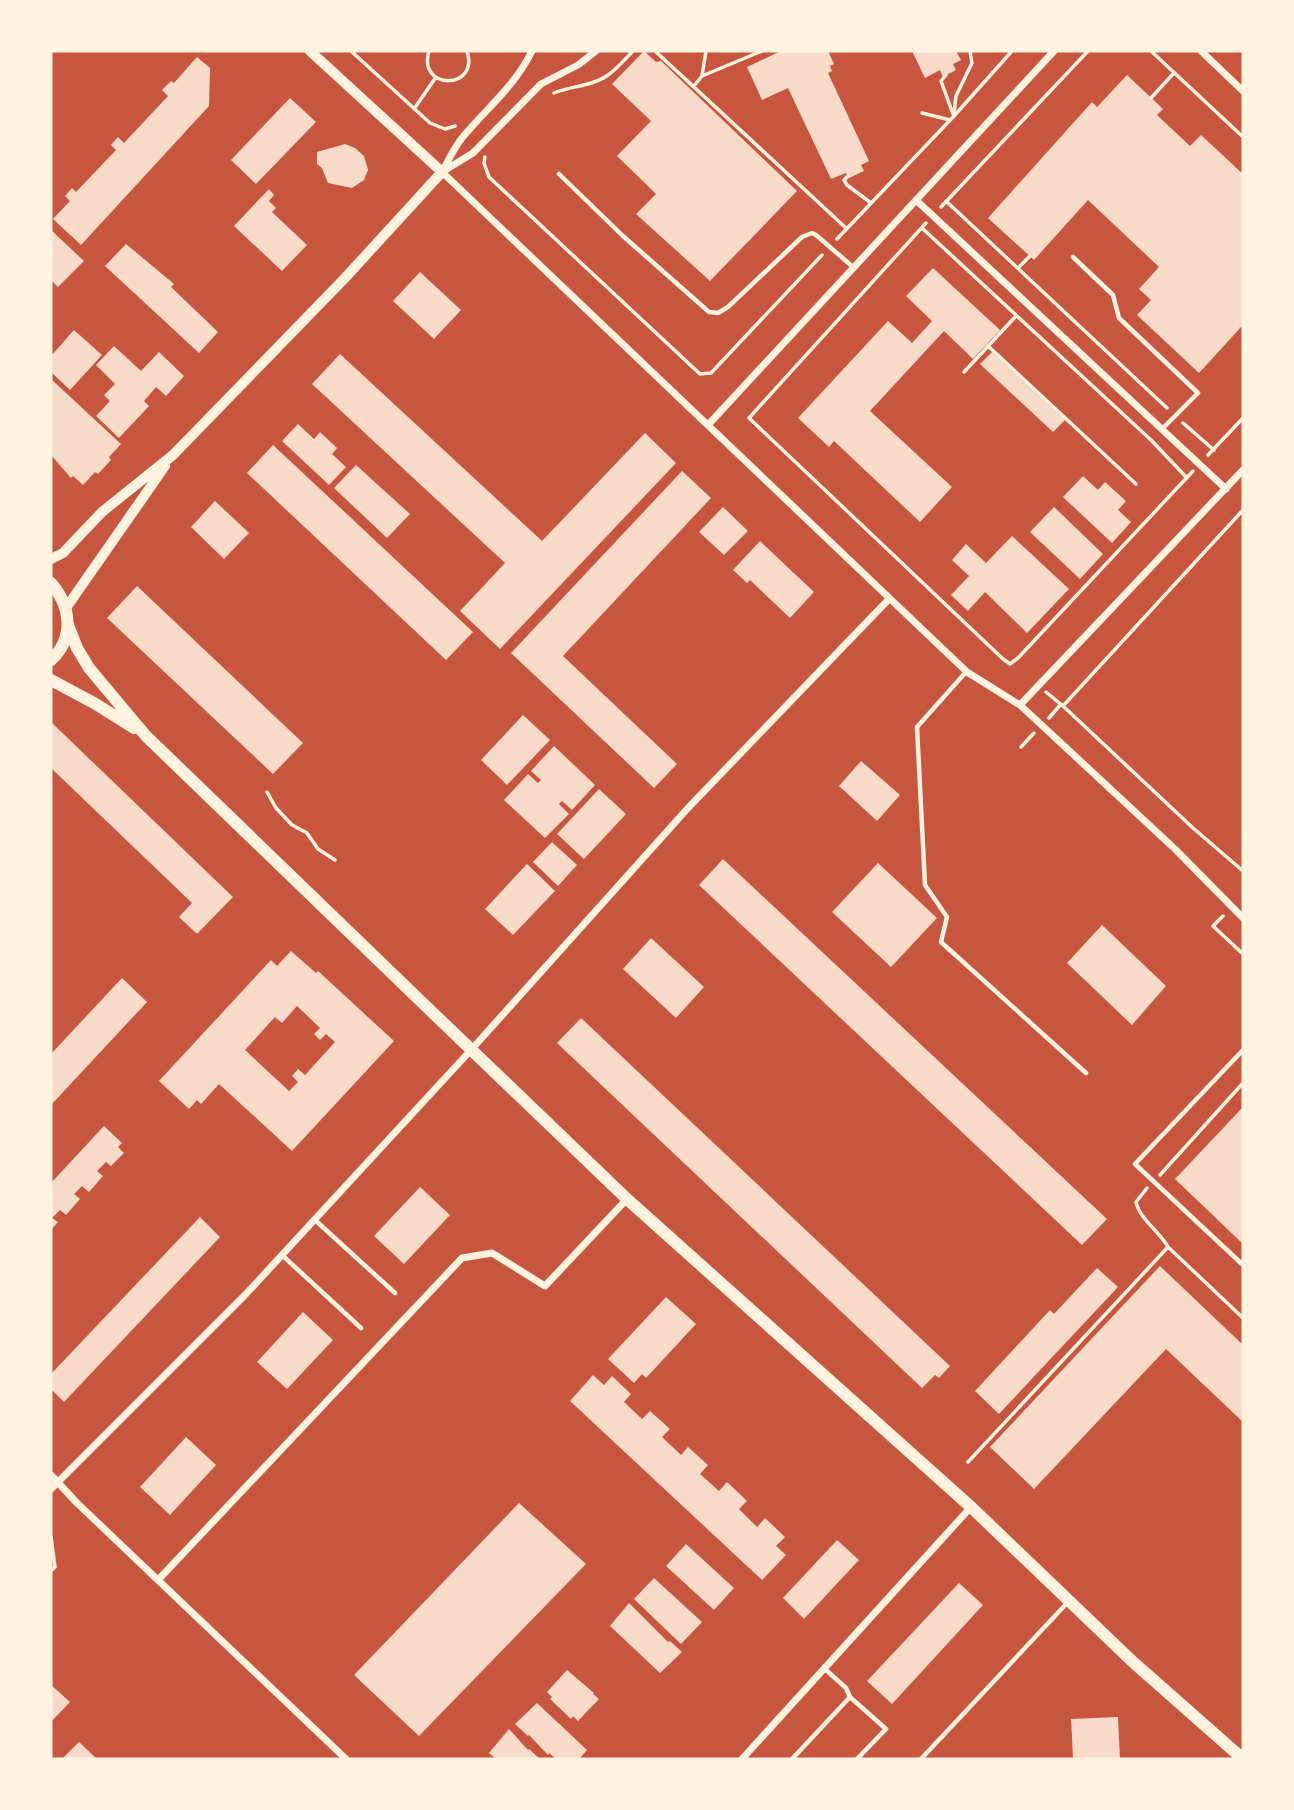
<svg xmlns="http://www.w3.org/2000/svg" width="1294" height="1810" font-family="'Zilla Slab',serif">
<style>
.building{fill:#f7dbc8;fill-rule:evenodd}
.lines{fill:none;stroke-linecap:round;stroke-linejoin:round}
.path{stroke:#fff3e0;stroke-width:3.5}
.service{stroke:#fff3e0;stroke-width:4.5}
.minor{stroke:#fff3e0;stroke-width:7}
.tertiary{stroke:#fff3e0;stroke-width:10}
.secondary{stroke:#fff3e0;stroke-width:12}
.primary{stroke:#fff3e0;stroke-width:12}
</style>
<rect width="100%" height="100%" fill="#c8553d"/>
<!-- building -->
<path class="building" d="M644,51L656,62L661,61L797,191L710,281L636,214L656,194L617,156L651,121L612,84Z
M781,51H828L834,64L830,66L832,71L828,73L869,161L861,165L864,171L849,178L846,173L831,179L788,88L762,100L747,67Z
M912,51H956L961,60L953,64L956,70L943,77L940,70L925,78Z
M197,57L210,68L209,106L81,245L53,219L70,201L65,196L72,188L76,192L116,150L111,145L118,137L124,143L168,96L162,90L171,81L174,83Z
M1127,75L1163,109L1157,115L1190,146L1201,135L1243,174V325L1199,373L1137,315L1151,300L1139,289L1159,267L1088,200L1034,260L988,218L1092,102L1097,107Z
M290,98L316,122L256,184L231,160Z
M345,144L355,148L364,156L368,170L364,180L352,188L328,183L322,168L317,164V152Z
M269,189L274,195L269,201L276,208L272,212L307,245L282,271L234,226Z
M51,230L84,261L58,287L51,280Z
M126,244L174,284L171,287L218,332L199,353L105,266Z
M933,268L1000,330L973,359L944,331L870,411L952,487L920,522L834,441L829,447L798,418L888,321L912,343L932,321L906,296Z
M420,272L461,310L434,339L393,301Z
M74,330L102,355L70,390L51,372V356Z
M114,346L141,371L159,352L184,376L166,396L156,387L144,401L149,406L119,438L96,416L110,401L104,395L115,384L96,365Z
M992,352L1065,420L1053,432L980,364Z
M340,354L542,541L645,433L676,463L500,649L460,611L505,563L312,384Z
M51,379L121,444L109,457L111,460L98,474L95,472L83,485L73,476L71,478L51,455Z
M298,424L314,439L320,432L337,448L332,454L346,467L329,485L282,441Z
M273,445L473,632L446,660L247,473Z
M356,465L410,514L387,538L334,488Z
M682,471L711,498L563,656L677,764L654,788L511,653Z
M1083,476L1098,490L1105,482L1126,501L1118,510L1131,522L1112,543L1063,497Z
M215,501L249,533L224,559L191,527Z
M723,507L748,531L724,555L699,532Z
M1054,507L1103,554L1080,579L1030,532Z
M1012,536L1069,589L1027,633L985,592L968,611L951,595L969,576L952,560L966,544L986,563Z
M760,541L814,592L790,618L750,580L747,583L733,570Z
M137,586L303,743L273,774L107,618Z
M523,715L550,740L507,785L481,760Z
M51,722L233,897L197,934L179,917L192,903L51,768Z
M554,746L595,785L572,810L562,801L559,804L569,814L545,838L504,800L528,774L538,783L541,780L531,771Z
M861,761L900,795L877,821L839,786Z
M599,789L626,814L584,859L557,834Z
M552,842L577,865L558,886L533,862Z
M723,859L1107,1219L1082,1245L699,885Z
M878,863L937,918L891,967L832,912Z
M527,864L555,891L513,935L485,909Z
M1102,925L1166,986L1132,1025L1067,963Z
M651,938L704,987L676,1018L623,969Z
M291,951L316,973L318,971L394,1041L292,1151L219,1084L201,1104L197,1100L189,1109L159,1081L271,960L277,966ZM297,1006L320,1028L314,1034L320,1040L326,1034L335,1042L305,1075L298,1069L292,1076L298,1082L289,1091L245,1050L275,1017L282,1023Z
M122,978L147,1002L51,1105V1054Z
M581,1018L950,1366L939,1378L935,1375L922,1388L557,1043Z
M1243,1107V1244L1175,1179Z
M104,1126L122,1143L118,1147L124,1153L111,1166L106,1162L97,1171L103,1176L89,1192L82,1186L74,1194L80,1199L66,1215L60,1210L52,1218L58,1222L51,1230V1183Z
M420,1187L450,1215L404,1264L374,1236Z
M200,1217L220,1237L64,1402L51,1389V1374Z
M1160,1266L1243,1345V1422L1166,1349L1034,1489L990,1447Z
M1097,1268L1118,1287L999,1414L975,1391L1050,1310L1054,1314Z
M666,1297L696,1324L646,1378L642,1374L634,1383L608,1359Z
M303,1312L333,1340L287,1389L257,1362Z
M593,1375L604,1385L612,1376L631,1394L624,1402L642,1419L650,1411L670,1429L662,1437L681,1455L688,1447L708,1465L700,1474L719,1491L727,1482L747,1501L739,1509L757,1527L765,1518L785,1537L776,1546L786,1555L762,1580L570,1401Z
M186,1437L216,1465L170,1515L140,1487Z
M519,1503L586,1564L419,1736L354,1675Z
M837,1540L859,1560L804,1619L783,1598Z
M686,1544L734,1588L714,1610L666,1566Z
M654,1578L702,1622L681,1644L634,1599Z
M959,1583L983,1605L892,1704L867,1681Z
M629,1603L668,1642L670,1641L682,1652L660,1673L610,1626Z
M567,1670L594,1693L593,1694L599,1699L578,1721L573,1716L571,1719L550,1699L552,1697L547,1692Z
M51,1685L70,1702L51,1722Z
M537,1703L587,1750L579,1759H556L549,1753L548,1755L529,1735L528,1736L515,1724Z
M1118,1717L1120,1759H1073L1071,1719Z
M509,1729L528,1750L529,1749L540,1759H496L489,1753Z
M79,1742L97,1759H62Z"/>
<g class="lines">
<!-- path -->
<path class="path" d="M351,51L430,123L445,129L455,126
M429,51C417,91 480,90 467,51
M655,51L846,228
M1151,51L1243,137
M946,75L941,81L953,114
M702,76L706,51
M694,86L702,76L762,51
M554,93C571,86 593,86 608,75C617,69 625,59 633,51
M1151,98L1173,74
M414,109L436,77
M922,113L950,120
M954,114L956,96L972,63L970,51
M485,157L484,163L489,177L700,374L711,373L822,255
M848,176L844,180L847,185L871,203
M946,201L1167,408
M941,207L1088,51
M926,223L749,418L1003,659L1010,664L1018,658L1193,471
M922,228L1151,440L1187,478
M837,239L954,116L1012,51
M1018,268L1030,256
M988,346L1136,484
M964,372L1016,316
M1183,423L1214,450
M1208,455L1243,418
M1046,692L1063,706L1243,510
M1063,706L1193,828L1243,871
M1049,718L1061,704
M1021,747L1034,733
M267,792L276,808L292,825L307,833L318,849L335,860
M1223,916L1213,926L1243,954
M1160,1175L1243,1083
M1168,1247L1243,1318
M968,1462L1168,1247C1160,1232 1139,1218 1136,1202L1147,1188
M51,1571L55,1567L51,1537"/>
<!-- service -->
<path class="service" d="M559,174L623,236L709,312L718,313L728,307L802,237L812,233L816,235L853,267
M1073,257L1113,295L1119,318L1198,393L1162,429
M966,672L917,727L925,885L947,917L941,942L1086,1073
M1243,1050L1135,1164L1243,1265
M315,1220L395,1293
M282,1255L361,1328
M825,1669L846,1688L850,1697L886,1729L857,1759
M792,1759L850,1697
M921,1759L1069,1601"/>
<!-- minor -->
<path class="minor" d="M532,51C515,86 486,109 462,138C454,148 448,161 442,172L473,153L541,84L578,65L596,51
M1201,51L1243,91
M442,172L967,672L1020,705L1175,849L1243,918
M916,200L1226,489
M708,425L1054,51
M1020,705L1243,470
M51,1475L77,1503L346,1759
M51,1489L246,1294L471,1050L688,808L889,599
M158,1580L462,1258L492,1253L545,1286L627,1199
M742,1759L971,1507"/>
<!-- tertiary -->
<path class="tertiary" d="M51,559L63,553L102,512L173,455L344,279L442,172L310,51
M66,608L165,466"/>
<!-- secondary -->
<path class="secondary" d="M68,625L77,648L89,668L146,736L433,1013L627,1199L971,1507L1133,1662L1243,1759
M51,680L94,703L134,728"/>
<!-- primary -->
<path class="primary" d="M51,583C71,606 75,638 51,660"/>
</g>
<!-- border -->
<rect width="1294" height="1810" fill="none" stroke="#fff3e0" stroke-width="105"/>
</svg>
